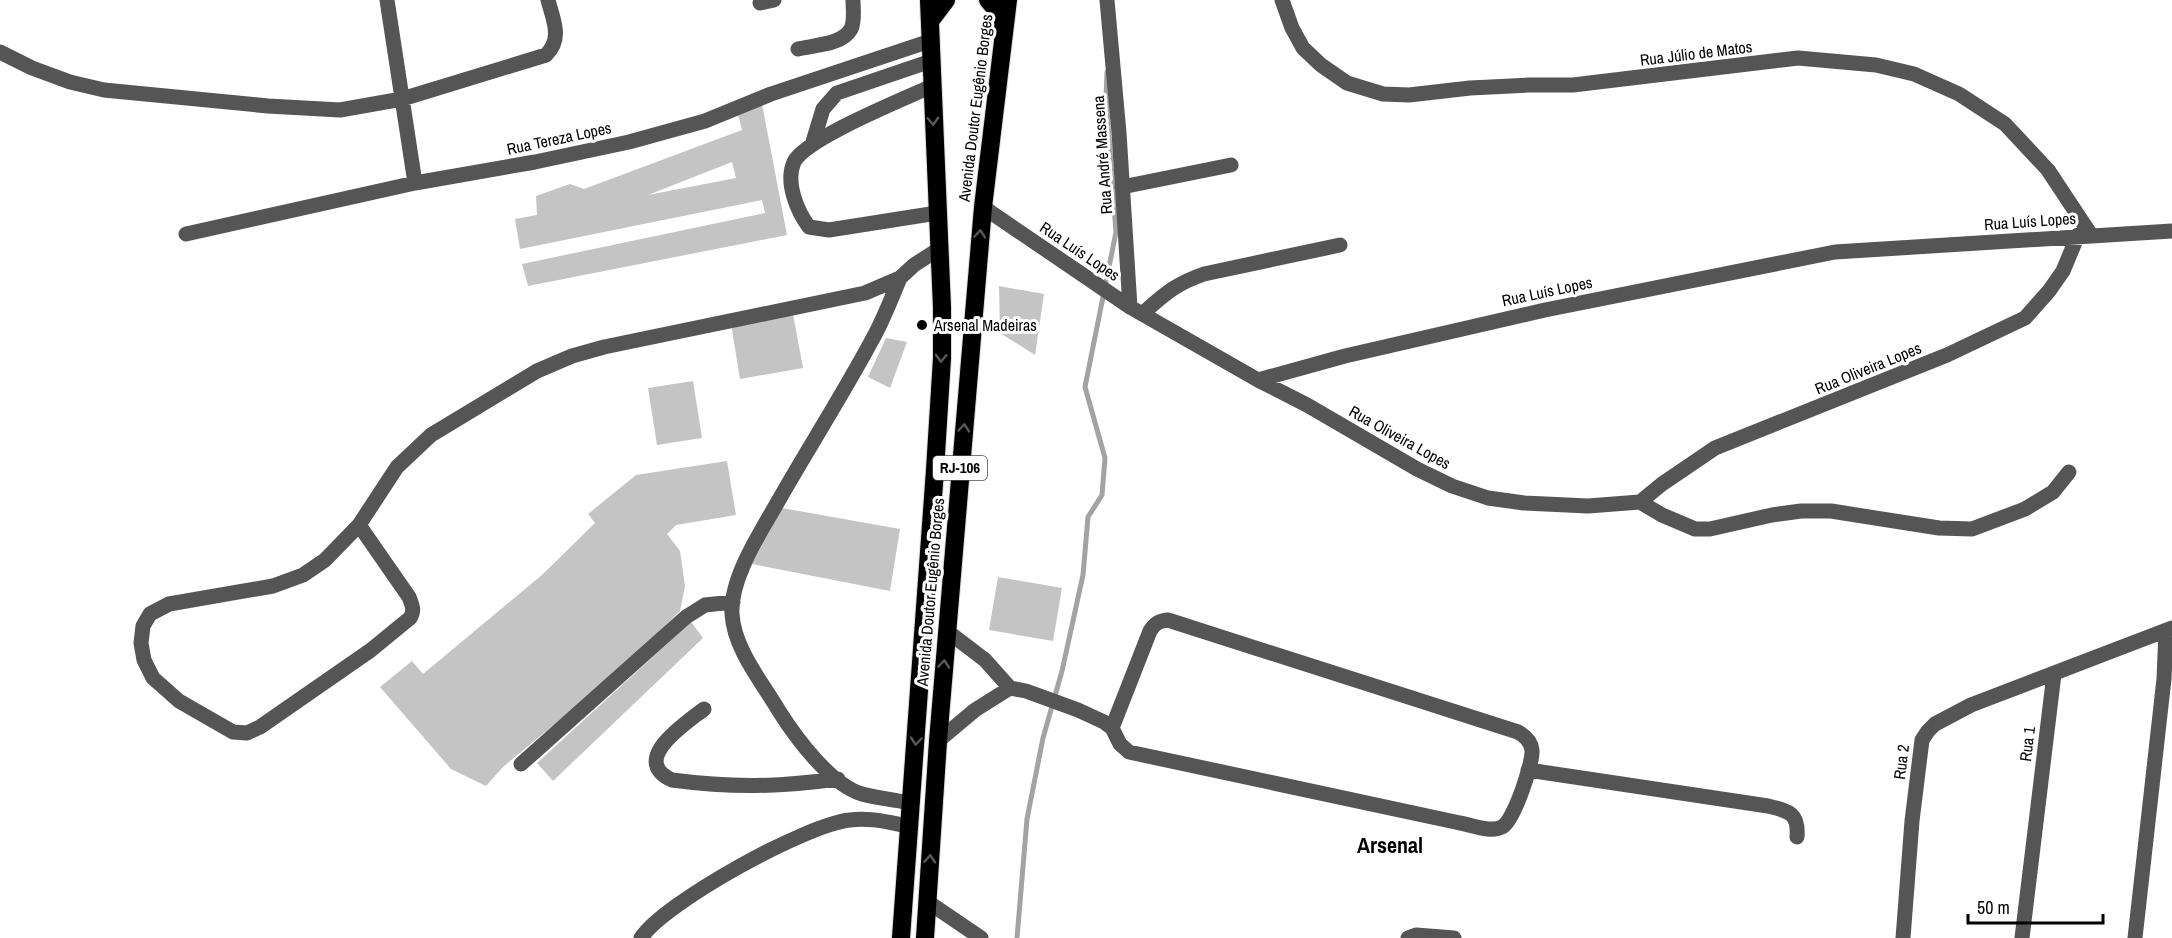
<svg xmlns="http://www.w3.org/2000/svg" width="2172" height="938" font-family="'Archivo Narrow',sans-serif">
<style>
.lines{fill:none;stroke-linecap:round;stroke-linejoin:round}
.stream{stroke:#a3a3a3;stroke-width:5}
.building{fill:#c4c4c4;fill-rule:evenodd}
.highway-casing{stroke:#dbdbdb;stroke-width:20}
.minor{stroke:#555;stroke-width:15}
.highway{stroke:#000;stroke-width:18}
.oneway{stroke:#595959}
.poi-dot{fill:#000;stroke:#fff;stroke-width:2}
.labels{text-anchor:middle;stroke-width:6;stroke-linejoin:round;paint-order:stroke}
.shield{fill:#fff;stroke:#4c4c4c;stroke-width:1.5}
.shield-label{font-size:15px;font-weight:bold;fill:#000}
.street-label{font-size:16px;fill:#000;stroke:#fff}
.poi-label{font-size:16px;fill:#000;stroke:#fff;text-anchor:start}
.district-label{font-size:22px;font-weight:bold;fill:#000;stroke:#fff}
</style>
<rect width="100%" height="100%" fill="#fff"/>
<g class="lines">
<!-- stream -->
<path class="stream" d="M1017,938L1027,819L1043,738L1062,671L1083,575L1088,517L1102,495L1105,458L1085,387L1116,232L1106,97L1107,72"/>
</g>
<!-- building -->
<path class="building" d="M762,104L787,235L528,286L522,264L765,213L762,200L520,249L515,219L537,215L536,196L570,184L584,189L742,130L737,111ZM732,162L736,178L648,195Z
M999,286L1044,294L1035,355L1000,333Z
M793,314L803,368L740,379L731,324Z
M886,338L907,342L890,388L868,377Z
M693,381L702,438L657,445L648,388Z
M727,461L736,515L676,525L667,534L680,551L685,586L680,611L622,668L503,767L486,786L451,769L380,687L412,661L423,674L543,574L595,523L588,514L636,475Z
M782,508L900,529L890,591L752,564Z
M998,577L1062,588L1053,641L989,630Z
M691,622L703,638L553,781L537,763Z"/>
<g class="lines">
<defs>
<path id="highway" d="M988,0L994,7L1002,31
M930,21L946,0
M901,938L935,470L942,358V308L929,0
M925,938L938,741L983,207L1008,0"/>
</defs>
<!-- highway casing -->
<use href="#highway" class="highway-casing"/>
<!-- minor -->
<path class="minor" d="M387,0L415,183
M1107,0L1119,133L1130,307
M1282,0L1292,28L1303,48L1321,65L1347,83L1383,94L1409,95L1470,88L1529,85H1573L1798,58L1876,65L1914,74L1959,94L2005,124L2048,170L2091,235
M760,3L774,0
M798,49C814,45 842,45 851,29C855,21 853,9 853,0
M0,52L32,68L70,82L104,90L268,106L340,110L402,99L546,55C563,38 553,20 548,0
M932,86C904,99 806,138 794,162C785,182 797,211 809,227L829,230L937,213
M812,145L823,109L837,93L931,61
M1122,187L1231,165
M983,207L1130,307L1258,380L1345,356L1545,310L1835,252L2172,231
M186,234L415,183L535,162L629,142L705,121L771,94L930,41
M900,278C891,299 883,321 872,340C842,396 807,450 776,505C759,535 730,579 732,614C734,649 762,682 779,711C796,738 831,785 862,794C877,798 895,800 911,803
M1142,314C1165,294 1175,284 1204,274L1340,245
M1258,380L1307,405L1417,469L1452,486L1488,498L1524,503L1588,506L1640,502
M2069,472L2053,492L2025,509L1972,529L1939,528L1831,511H1801L1772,515L1710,529H1695L1662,515L1640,502L1662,484L1715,448L1947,355L2025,318L2049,291L2063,271L2078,235
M359,525L409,597C412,605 415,610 410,618L371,650L260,727L247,733L233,732L179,701L153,678L144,660L141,643L143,626L150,614L169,604L273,586L303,575L325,560L359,525L397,467L431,435L537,371L572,356L604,347L865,293L900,278L914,265L939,249
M947,631L985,660L1010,688L1026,691L1078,710L1104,722L1112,728L1120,744L1129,752L1460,823C1472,825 1491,833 1502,827C1514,821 1533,763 1532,750C1531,741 1525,736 1518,732L1168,620C1159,621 1155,623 1150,631L1112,728
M704,709C685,724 629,760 672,780C733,788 778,787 838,779
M938,741L975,710L1010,688
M521,764L686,617L705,605L733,602
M1528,770L1768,806C1789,811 1799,813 1797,837
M928,902L981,938
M641,938C665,902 807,824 850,820C870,817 891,823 909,826
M1408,938L1416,935L1454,938
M1903,938L1912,821L1922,740L1928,731L1935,724L1971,705L2172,628
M2022,938L2054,674
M2135,938L2164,679L2166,631"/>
<!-- highway -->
<use href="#highway" class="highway"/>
</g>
<!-- one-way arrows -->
<defs><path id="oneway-chevron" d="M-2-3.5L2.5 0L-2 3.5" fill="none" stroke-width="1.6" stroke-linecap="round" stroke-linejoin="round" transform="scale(1.5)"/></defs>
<g class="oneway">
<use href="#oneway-chevron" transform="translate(933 121) rotate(88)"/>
<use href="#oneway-chevron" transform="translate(980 234) rotate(-85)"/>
<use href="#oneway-chevron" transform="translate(941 358) rotate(92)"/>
<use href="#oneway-chevron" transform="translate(964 428) rotate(-85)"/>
<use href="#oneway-chevron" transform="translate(944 664) rotate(-85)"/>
<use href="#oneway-chevron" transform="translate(916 741) rotate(95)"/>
<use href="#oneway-chevron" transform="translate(930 859) rotate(-86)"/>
</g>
<!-- markers -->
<circle class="poi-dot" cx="922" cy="325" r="6"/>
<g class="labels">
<!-- shield labels -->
<rect class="shield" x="933" y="456" width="54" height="24" rx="4.5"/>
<g class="shield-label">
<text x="960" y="473">RJ-106</text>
</g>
<!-- street labels -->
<g class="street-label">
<text transform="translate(1696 53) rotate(-7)" y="6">Rua Júlio de Matos</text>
<text transform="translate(975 108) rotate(-83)" y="6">Avenida Doutor Eugênio Borges</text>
<text transform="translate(559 138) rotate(-12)" y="6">Rua Tereza Lopes</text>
<text transform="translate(1102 155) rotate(-94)" y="6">Rua André Massena</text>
<text transform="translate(2030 221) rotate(-4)" y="6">Rua Luís Lopes</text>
<text transform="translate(1080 251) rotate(34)" y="6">Rua Luís Lopes</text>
<text transform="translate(1547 291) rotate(-12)" y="6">Rua Luís Lopes</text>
<text transform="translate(1868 368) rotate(-22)" y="6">Rua Oliveira Lopes</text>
<text transform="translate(1400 437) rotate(29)" y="6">Rua Oliveira Lopes</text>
<text transform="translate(930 592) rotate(-85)" y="6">Avenida Doutor Eugênio Borges</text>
<text transform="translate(2027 744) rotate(-83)" y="6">Rua 1</text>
<text transform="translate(1901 762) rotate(-83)" y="6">Rua 2</text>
</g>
<!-- poi labels -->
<g class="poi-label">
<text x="934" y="331">Arsenal Madeiras</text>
</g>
<!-- district labels -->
<g class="district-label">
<text x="1390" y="853">Arsenal</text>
</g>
</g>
<!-- scale -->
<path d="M1968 914v9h135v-9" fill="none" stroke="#000000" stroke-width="3"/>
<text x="1977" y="914" font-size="18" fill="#000000" stroke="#ffffff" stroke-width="4.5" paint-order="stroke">50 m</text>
</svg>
